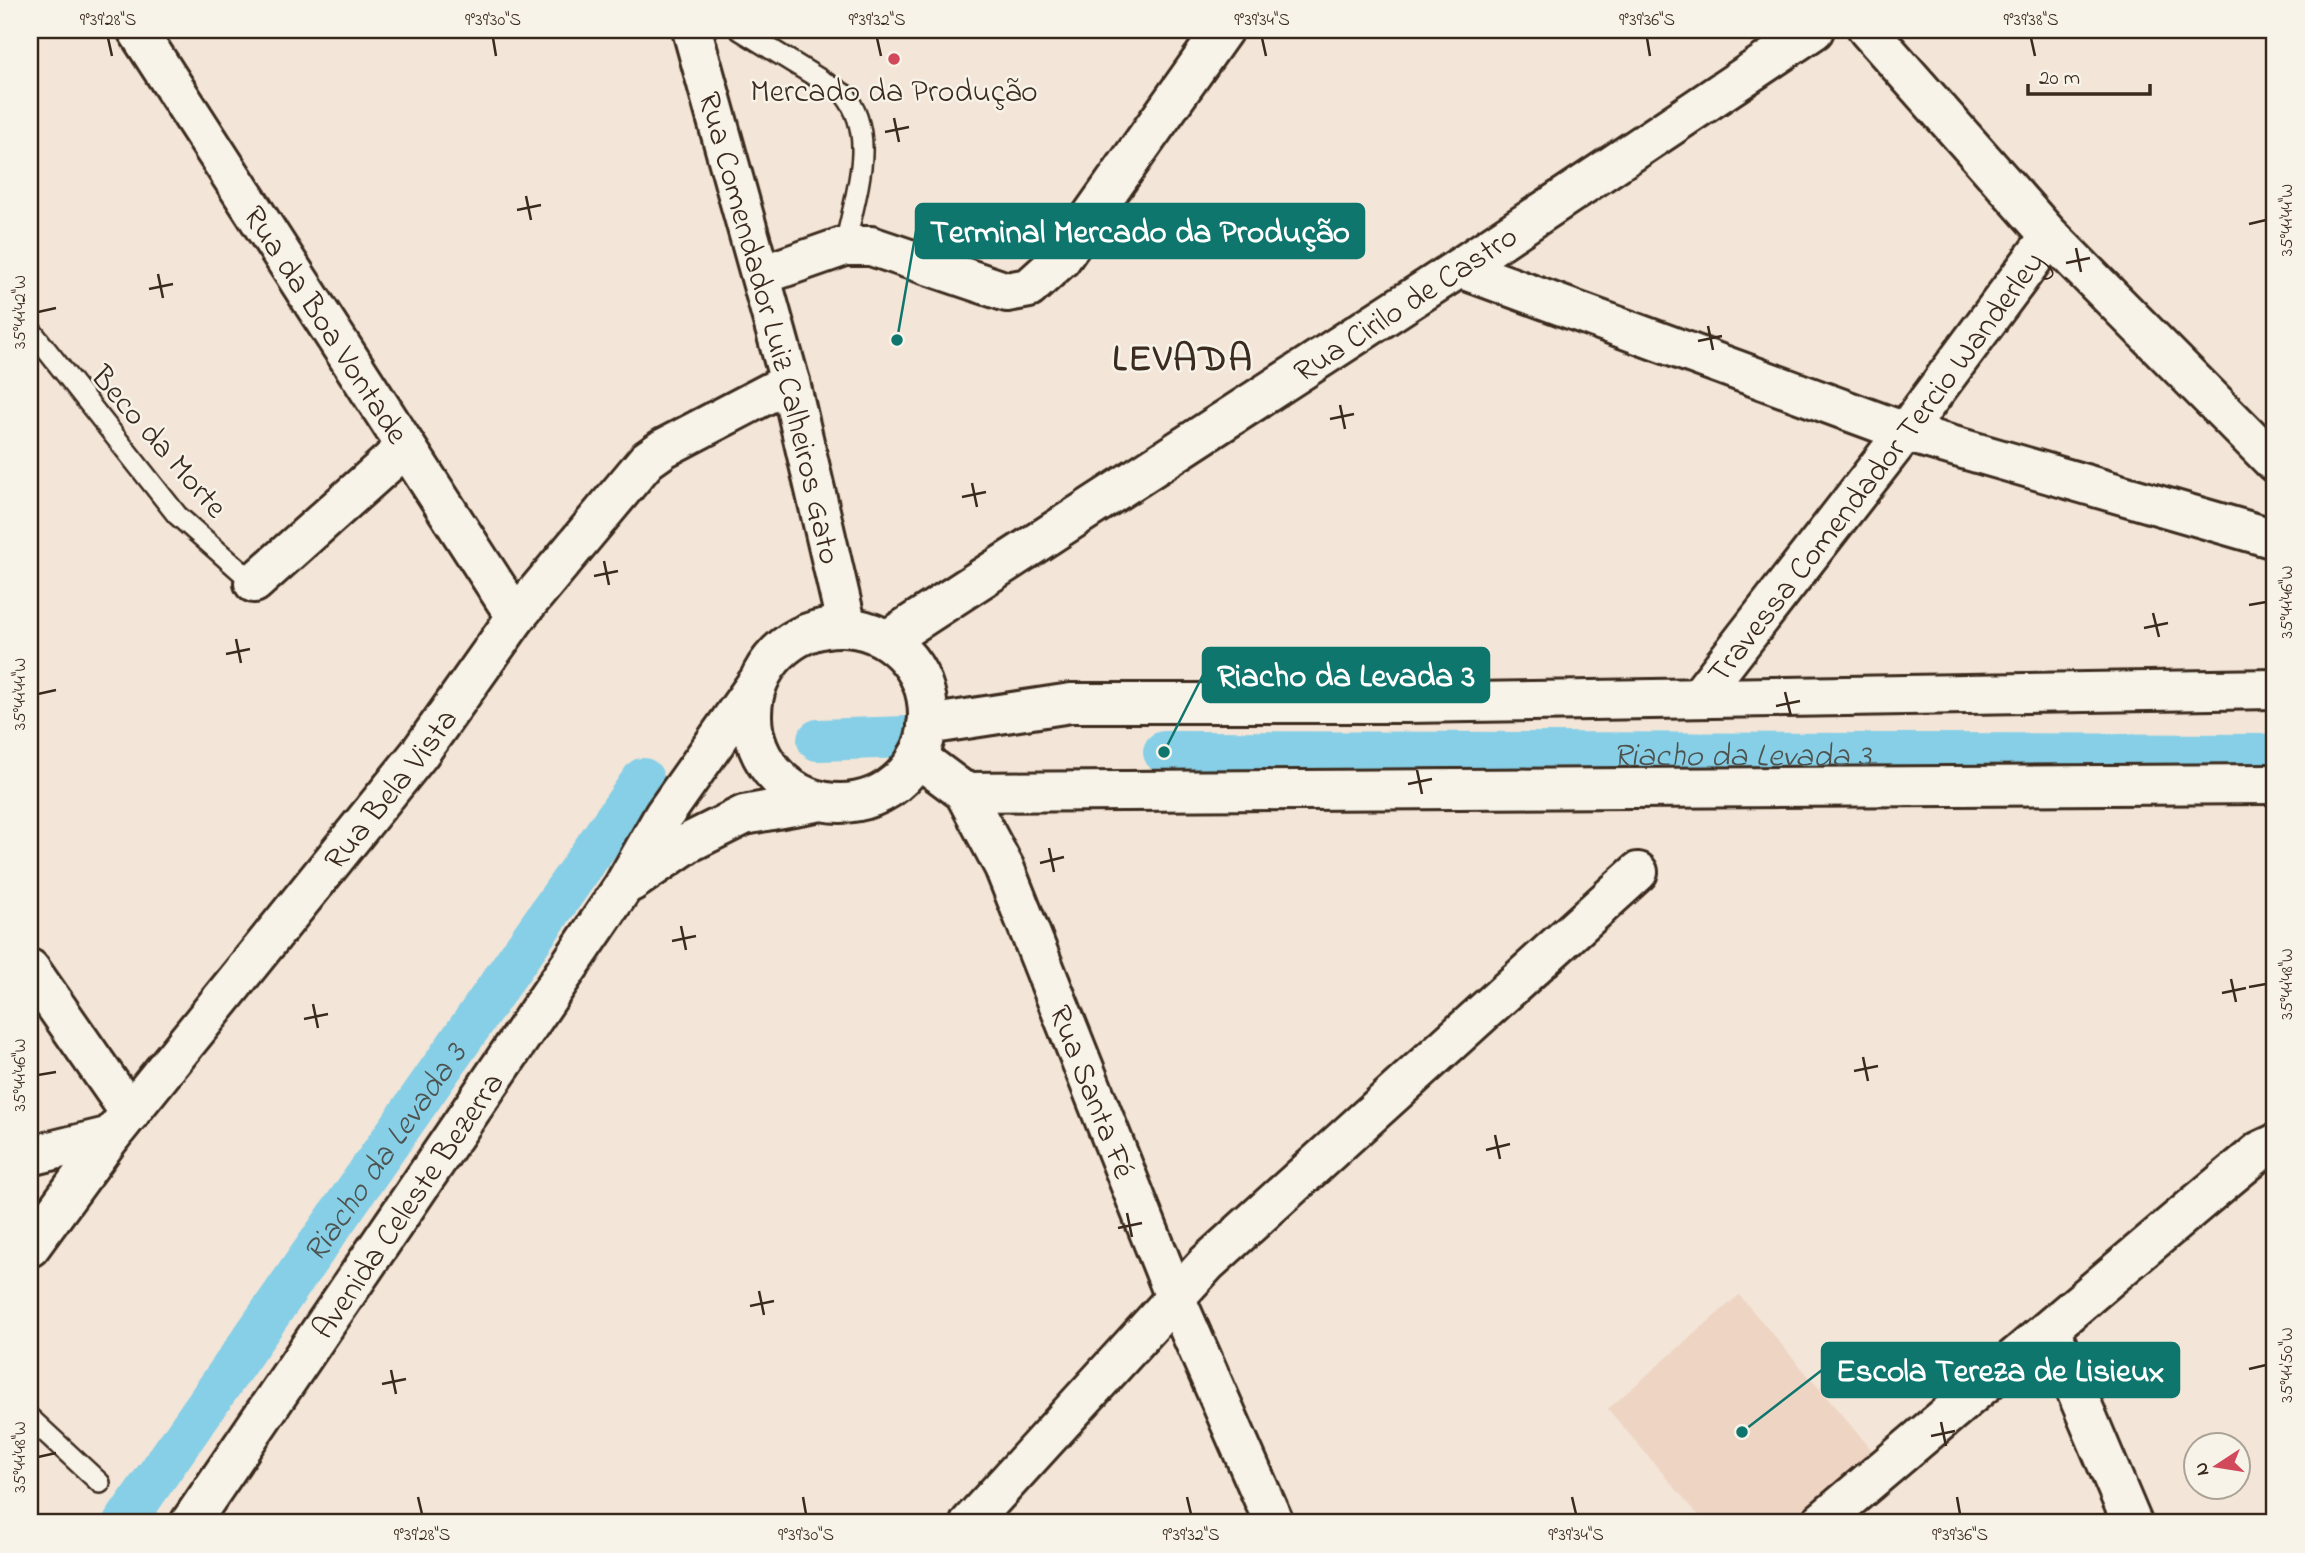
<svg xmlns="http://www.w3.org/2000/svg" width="2305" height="1553" font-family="'Indie Flower',sans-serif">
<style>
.built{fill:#eed4c3}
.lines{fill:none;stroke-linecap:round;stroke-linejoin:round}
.canal{stroke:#86cfe7;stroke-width:42}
.lane-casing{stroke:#3b2a1e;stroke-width:24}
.street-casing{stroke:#3b2a1e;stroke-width:44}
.lane{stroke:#f7f3e8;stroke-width:19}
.street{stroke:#f7f3e8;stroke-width:38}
.ticks{fill:none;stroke:#3b2a1e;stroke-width:2.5}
.poi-dot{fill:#d1495b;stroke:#f7f3e8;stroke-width:2.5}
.labels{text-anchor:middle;stroke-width:5;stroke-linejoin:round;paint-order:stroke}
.poi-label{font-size:32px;fill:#3b2a1e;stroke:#f7f3e8}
.street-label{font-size:32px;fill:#3b2a1e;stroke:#f7f3e8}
.water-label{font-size:33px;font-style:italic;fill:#4e5350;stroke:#f7f3e8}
.district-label{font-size:38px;font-weight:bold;letter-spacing:2px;fill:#3b2a1e;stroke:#f7f3e8}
.leader{fill:none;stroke:#0f766e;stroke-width:2.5}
.callout-dot{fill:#0f766e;stroke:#f7f3e8;stroke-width:2.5}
.callout{fill:#0f766e;stroke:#0f766e;stroke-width:2.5}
.callout-label{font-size:33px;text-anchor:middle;font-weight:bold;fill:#fff}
.neatline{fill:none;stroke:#3b2a1e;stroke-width:2.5}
.ticks-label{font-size:18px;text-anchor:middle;fill:#3b2a1e}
</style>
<rect width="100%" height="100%" fill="#f3e5d7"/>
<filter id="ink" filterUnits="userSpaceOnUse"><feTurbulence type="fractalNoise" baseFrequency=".0143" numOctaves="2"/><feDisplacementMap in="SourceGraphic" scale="14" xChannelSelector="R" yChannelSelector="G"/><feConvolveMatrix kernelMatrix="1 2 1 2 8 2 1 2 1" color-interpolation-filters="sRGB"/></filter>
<g filter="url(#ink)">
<!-- built -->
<path class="built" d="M1739,1295L1877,1456L1800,1523H1705L1608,1409Z"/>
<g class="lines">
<!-- canal -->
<g class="canal">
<path d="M818,740L907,737"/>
<path id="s1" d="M1164,752L2275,755"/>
<path id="s2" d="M124,1523L643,779"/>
</g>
<defs>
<path id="lane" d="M740,30L844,94C879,135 854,198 845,246
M30,329L177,515L254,583
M30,1418L100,1483"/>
<g id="street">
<path id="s3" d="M137,30L516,617"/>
<path id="s4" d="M692,30L790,382L847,627"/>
<path d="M1868,30L2050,236L2275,463"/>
<path d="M1459,268L1905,432L2275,539"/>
<path d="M762,275L845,246H871L1007,292L1029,288L1061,259L1223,30"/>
<path d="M254,583L406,447"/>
<circle cx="840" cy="715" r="88"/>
<path id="s5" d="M887,640L1459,268L1814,30"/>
<path id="s6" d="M1699,697L1905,432L2050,236"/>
<path d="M927,725L1071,703H1408L2275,689"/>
<path id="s7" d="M917,757L964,792L1004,867L1175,1297L1274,1523"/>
<path d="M964,792L2275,784"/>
<path d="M631,882L688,843L744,815L821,801"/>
<path d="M30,969L130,1113"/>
<path d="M30,1156L111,1136"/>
<path id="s8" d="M30,1247L111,1136L419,754L516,617L647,460L664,448L790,382"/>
<path d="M2050,1329L2132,1523"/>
<path id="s9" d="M190,1523L623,887L664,815L757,683"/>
<path d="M970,1523L1207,1263L1638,872"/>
<path d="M1820,1523L2200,1201L2260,1151L2275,1144"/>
</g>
</defs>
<!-- lane casing -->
<use href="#lane" class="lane-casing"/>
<!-- street casing -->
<use href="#street" class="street-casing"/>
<!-- lane -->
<use href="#lane" class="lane"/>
<!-- street -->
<use href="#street" class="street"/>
</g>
</g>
<!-- ticks -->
<path class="ticks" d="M108,38L112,56M493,38L496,56M877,38L881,56M1262,38L1266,56M1647,38L1650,56M2031,38L2035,56M894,118L899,142M885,132L909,127M526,196L531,220M517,210L541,205M2249,224L2266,220M2076,248L2081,272M2066,263L2090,258M158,274L163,298M149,289L173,284M38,312L56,308M1708,326L1713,350M1698,341L1722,336M1340,405L1345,429M1330,419L1354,414M972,483L977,507M962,497L986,492M604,561L609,585M594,576L618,571M2249,605L2266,602M2153,613L2159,637M2144,628L2168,623M236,639L241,663M226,654L250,649M1785,692L1791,716M38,694L56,690M1776,706L1800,701M1417,770L1422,794M1408,784L1432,779M1049,848L1054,872M1040,863L1064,857M681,926L686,950M672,941L696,936M2231,979L2236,1002M2249,987L2266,984M2222,993L2246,988M313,1004L318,1028M304,1019L328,1014M1863,1057L1868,1081M1854,1071L1878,1066M38,1075L56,1072M1495,1135L1500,1159M1486,1150L1510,1144M1127,1213L1132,1237M1118,1228L1142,1223M759,1291L764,1315M750,1306L774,1301M2249,1369L2266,1365M391,1370L396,1394M382,1384L406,1379M1941,1422L1946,1446M1931,1436L1955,1431M38,1457L56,1453M418,1497L422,1514M803,1497L806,1514M1187,1497L1191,1514M1572,1497L1576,1514M1957,1497L1960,1514"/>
<!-- markers -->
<circle class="poi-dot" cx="894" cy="59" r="7"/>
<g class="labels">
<!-- poi labels -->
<g class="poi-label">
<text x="894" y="101">Mercado da Produção</text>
</g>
<!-- street labels -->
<g class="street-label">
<text dy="11" stroke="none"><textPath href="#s5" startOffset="618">Rua Cirilo de Castro</textPath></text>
<text dy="11" stroke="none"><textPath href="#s3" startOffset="350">Rua da Boa Vontade</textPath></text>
<text dy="11" stroke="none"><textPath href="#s4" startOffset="308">Rua Comendador Luiz Calheiros Gato</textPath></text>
<text transform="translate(160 441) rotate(49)" y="11">Beco da Morte</text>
<text dy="11" stroke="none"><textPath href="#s6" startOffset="290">Travessa Comendador Tercio Wanderley</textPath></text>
<text dy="11" stroke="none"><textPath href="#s8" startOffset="583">Rua Bela Vista</textPath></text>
<text dy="11" stroke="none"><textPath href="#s7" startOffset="385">Rua Santa Fé</textPath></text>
<text dy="11" stroke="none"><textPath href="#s9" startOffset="385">Avenida Celeste Bezerra</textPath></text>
</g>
<!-- water labels -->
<g class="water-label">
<text dy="12" stroke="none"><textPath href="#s1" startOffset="578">Riacho da Levada 3</textPath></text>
<text dy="12" stroke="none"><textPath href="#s2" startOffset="453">Riacho da Levada 3</textPath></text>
</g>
<!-- district labels -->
<g class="district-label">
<text x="1183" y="370">LEVADA</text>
</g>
</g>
<!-- callouts -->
<path class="leader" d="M897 340L916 231M1164 752L1203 675M1742 1432L1822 1370"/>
<g class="callout-dot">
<circle cx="897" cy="340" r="7"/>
<circle cx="1164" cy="752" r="7"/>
<circle cx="1742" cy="1432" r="7"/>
</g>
<g class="callout">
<rect x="916" y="204" width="448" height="54" rx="7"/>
<rect x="1203" y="648" width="286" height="54" rx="7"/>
<rect x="1822" y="1343" width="357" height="54" rx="7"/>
</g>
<g class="callout-label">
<text x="1140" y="242">Terminal Mercado da Produção</text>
<text x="1346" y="686">Riacho da Levada 3</text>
<text x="2000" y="1381">Escola Tereza de Lisieux</text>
</g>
<!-- margin -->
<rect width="2305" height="1553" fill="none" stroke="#f7f3e8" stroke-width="77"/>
<!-- north arrow -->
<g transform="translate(2217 1466) rotate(258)"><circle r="33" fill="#f7f3e8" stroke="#aca397" stroke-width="2"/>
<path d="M0-5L12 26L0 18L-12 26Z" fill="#d1495b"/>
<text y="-10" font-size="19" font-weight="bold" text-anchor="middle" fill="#3b2a1e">N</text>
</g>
<!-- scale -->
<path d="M2028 84v10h122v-10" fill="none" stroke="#3b2a1e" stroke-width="3.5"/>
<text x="2039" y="84" font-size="21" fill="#3b2a1e" stroke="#f7f3e8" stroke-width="5" paint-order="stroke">20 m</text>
<rect x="38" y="38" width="2228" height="1476" class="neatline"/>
<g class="ticks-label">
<text x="108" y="25">9°39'28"S</text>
<text x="493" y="25">9°39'30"S</text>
<text x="877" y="25">9°39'32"S</text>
<text x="1262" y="25">9°39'34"S</text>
<text x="1647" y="25">9°39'36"S</text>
<text x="2031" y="25">9°39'38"S</text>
<text transform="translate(2286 220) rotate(-90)" y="6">35°44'44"W</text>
<text transform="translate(19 312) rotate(-90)" y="6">35°44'42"W</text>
<text transform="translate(2286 602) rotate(-90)" y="6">35°44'46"W</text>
<text transform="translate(19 694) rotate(-90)" y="6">35°44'44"W</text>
<text transform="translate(2286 984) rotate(-90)" y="6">35°44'48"W</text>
<text transform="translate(19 1075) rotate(-90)" y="6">35°44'46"W</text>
<text transform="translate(2286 1365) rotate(-90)" y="6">35°44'50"W</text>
<text transform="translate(19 1457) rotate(-90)" y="6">35°44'48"W</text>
<text x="422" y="1540">9°39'28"S</text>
<text x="806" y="1540">9°39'30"S</text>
<text x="1191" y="1540">9°39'32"S</text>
<text x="1576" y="1540">9°39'34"S</text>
<text x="1960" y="1540">9°39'36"S</text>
</g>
</svg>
